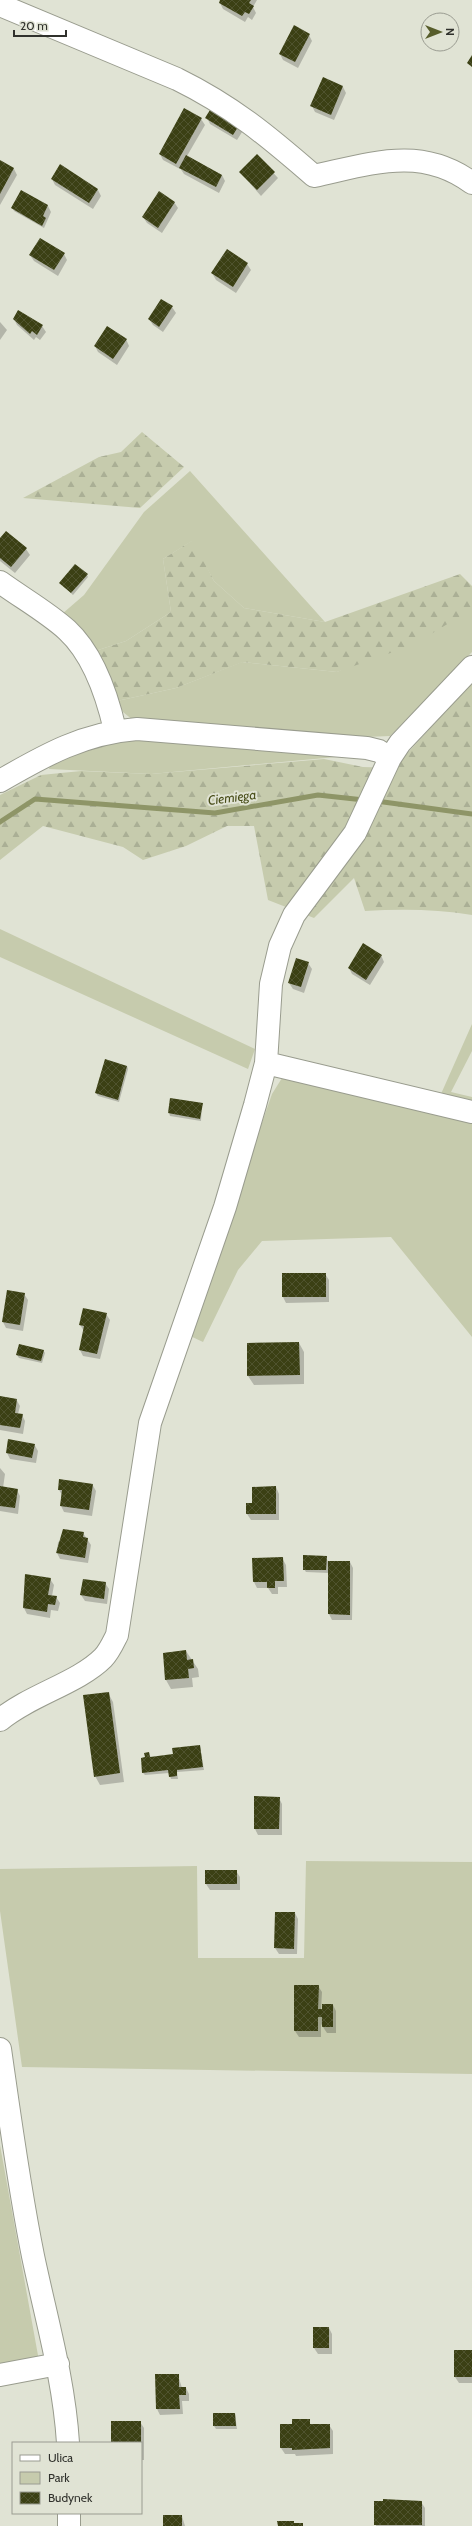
<svg xmlns="http://www.w3.org/2000/svg" width="472" height="2526" font-family="Cabin,sans-serif">
<style>
.green{fill:#c6cbad}
.forest{fill:url(#forest-firs)}
.shadow{fill:#0003}
.lines{fill:none;stroke-linecap:round;stroke-linejoin:round}
.stream{stroke:#8e9567;stroke-width:5}
.building{fill:url(#building-cross-hatch)}
.minor-casing{stroke:#999c8e;stroke-width:24}
.minor{stroke:#fff;stroke-width:22}
.labels{text-anchor:middle;stroke-width:4;stroke-linejoin:round;paint-order:stroke}
.water-label{font-size:13px;font-style:italic;fill:#474c17;stroke:#e0e3d4}
</style>
<defs>
<pattern id="forest-firs" width="22" height="20" patternUnits="userSpaceOnUse"><rect width="22" height="20" fill="#c6cbad"/><path d="M5 1l3.5 6h-7zM16 11l3.5 6h-7z" fill="#aaaf95"/></pattern>
<pattern id="building-cross-hatch" width="8" height="8" patternUnits="userSpaceOnUse"><rect width="8" height="8" fill="#3b4014"/><path d="M0 0l8 8M0 8l8-8" fill="none" stroke="#4f532e"/></pattern>
</defs>
<rect width="100%" height="100%" fill="#e0e3d4"/>
<!-- green -->
<path class="green" d="M190,471L325,622L244,608L214,581L192,541L163,559L171,612L126,641L92,652L62,614L84,595L144,512Z
M472,607V652L390,736L366,737L134,721L123,712L117,701L176,688L242,662L337,672Z
M123,735L369,754L151,774L49,769L51,762Z
M0,929L255,1049L248,1069L0,957Z
M472,1024V1051L451,1092L472,1097V1337L391,1237L262,1241L238,1270L203,1342L188,1335L272,1094L282,1078L433,1112Z
M306,1861L472,1862V2074L22,2067L0,1911V1869L197,1866L198,1958H304Z
M0,2145L41,2372L0,2378Z"/>
<!-- forest -->
<path class="forest" d="M142,432L184,467L140,508L23,498L99,457L121,452Z
M193,540L214,581L244,608L325,622L460,574L472,586V609L413,645L337,672L243,662L176,688L117,701L92,652L126,641L171,612L163,559Z
M472,682V915C436,909 401,909 365,911L354,878L314,918L268,900L254,826H227L186,846L143,860L123,847L43,826L0,860V795L41,775L81,771L151,774L324,759L363,767L394,768Z"/>
<!-- shadow -->
<path class="shadow" d="M222,0H257L253,7L256,13L252,20L248,17L245,22L223,9L220,3Z
M309,35L312,41L298,68L283,60L280,54Z
M324,79L343,87L346,93L334,120L315,112L312,106Z
M207,118L244,129L237,140L210,124Z
M201,119L205,125L187,156L222,175L225,181L219,193L184,174L180,168V169L163,160L160,154Z
M257,155L278,178L261,196L240,172Z
M0,161L14,169L17,175L0,205Z
M60,166L98,190L101,196L93,209L55,185L52,179Z
M22,192L48,206L51,212L44,228L14,211L13,208Z
M174,202L178,208L162,233L147,223L143,217Z
M64,254L67,260L58,276L34,261L30,255Z
M247,264L251,270L236,293L216,280L212,273Z
M172,307L176,313L163,332L153,325L149,319Z
M18,311L42,326L46,332L40,340L36,337L34,340L17,325L14,319Z
M0,322L7,330L0,340Z
M126,339L129,346L117,365L98,352L95,346Z
M6,532L26,549L30,555L15,573L0,561V540Z
M87,575L88,577L73,595L60,583Z
M381,955L384,962L370,985L352,974L349,968Z
M308,963L312,969L304,993L293,989L289,983Z
M127,1066L128,1069L119,1102L98,1096L96,1093Z
M202,1104L201,1121L170,1116L169,1113Z
M325,1274L329,1280V1302L286,1303L283,1297Z
M24,1294L28,1300L23,1331L6,1328L3,1322Z
M106,1314L110,1320L100,1359L83,1356L80,1350L84,1331L80,1325Z
M299,1343L304,1352V1384L254,1385L248,1376Z
M43,1350L45,1353L42,1363L19,1358L17,1355Z
M0,1397L16,1399L20,1406L18,1414L22,1415L25,1421L23,1434L0,1430Z
M34,1444L38,1451L36,1463L10,1459L7,1453Z
M0,1468L5,1474L3,1488L17,1490L20,1496L18,1514L0,1511Z
M92,1484L96,1491L92,1516L64,1512L61,1506L62,1495L59,1490Z
M276,1487L279,1494V1520H251L247,1514L253,1504Z
M83,1533L91,1545L88,1563L60,1559L57,1553L58,1542Z
M326,1557L328,1562H350L353,1568L352,1620H332L329,1614V1573L306,1572L304,1569Z
M282,1558L286,1565L287,1587H278V1594H272L268,1588H257L254,1582Z
M26,1576L50,1579L54,1585L52,1596L56,1597L60,1603L58,1611L51,1610L50,1618L27,1614L24,1608Z
M83,1580L105,1583L109,1589L107,1604L85,1601L81,1595Z
M186,1651L198,1669L199,1677L192,1678L193,1687L171,1689L166,1680L164,1653Z
M108,1693L113,1702L124,1782L100,1785L95,1776Z
M200,1746L204,1770L177,1772L178,1779H171L169,1773L145,1775L143,1773L149,1753L151,1758L174,1755Z
M279,1798L282,1804V1835H258L255,1829Z
M206,1871H236L240,1877V1890H210L206,1884Z
M295,1913L298,1919L297,1954H279L275,1948Z
M318,1986L322,1992L321,2010L333,2005L336,2011V2033H327L321,2024V2037H299L295,2031Z
M329,2328L332,2334V2354H318L314,2348Z
M472,2351V2383H459L455,2377Z
M178,2375L182,2388H186L189,2394V2401H182L183,2414L160,2415L157,2409Z
M235,2414L237,2429H216L214,2426Z
M140,2422L144,2428V2460H141V2443H112Z
M309,2422L311,2425H329L333,2431V2454L296,2456L295,2454H285L281,2448L293,2425Z
M406,2500L408,2502H421L425,2508V2526H376L375,2502Z
M182,2516L185,2526H164Z"/>
<g class="lines">
<!-- stream -->
<path class="stream" d="M376,801L472,814
M0,822L35,799L215,813L318,795L364,800"/>
</g>
<!-- building -->
<path class="building" d="M220,0H251L249,3L254,6L249,14L245,12L242,16L219,3Z
M294,25L310,34L295,62L279,54Z
M472,55V67L467,63Z
M323,77L343,86L331,115L310,106Z
M213,105L241,122L233,135L205,118Z
M184,108L202,118L176,164L159,154Z
M257,154L275,172L257,190L239,172Z
M186,155L222,175L216,187L179,168Z
M0,160L14,168L0,194Z
M60,164L98,189L89,203L51,179Z
M21,190L48,205L43,216L46,218L42,226L11,208Z
M159,191L175,202L158,228L142,217Z
M40,238L65,253L54,270L29,255Z
M227,249L248,263L233,287L211,273Z
M161,299L173,306L159,327L148,319Z
M18,310L43,325L37,335L32,331L30,334L13,319Z
M107,326L127,339L113,359L94,346Z
M6,531L27,548L11,567L0,558V538Z
M75,564L88,574L71,593L59,583Z
M363,943L382,955L366,980L348,968Z
M296,958L309,962L301,987L288,983Z
M105,1059L127,1066L118,1100L95,1093Z
M170,1098L203,1103L200,1119L168,1113Z
M282,1273H326V1297H282Z
M7,1290L25,1293L20,1325L2,1322Z
M83,1308L107,1313L97,1354L79,1350L84,1326L79,1325Z
M299,1342L300,1375L247,1376V1343Z
M19,1344L44,1350L41,1361L16,1355Z
M0,1396L17,1399L15,1413L23,1414L20,1428L0,1425Z
M8,1439L35,1444L32,1458L6,1453Z
M59,1479L93,1484L89,1510L60,1506L62,1490H58Z
M0,1486L18,1489L15,1508L0,1506Z
M276,1486V1514H246V1503H252V1487Z
M63,1529L84,1532L83,1537L88,1538L85,1558L56,1553Z
M303,1555L327,1556L326,1570H303Z
M283,1557L284,1581H275V1588H267V1582H253L252,1558Z
M328,1561H350V1615L328,1614Z
M25,1574L51,1578L48,1595L57,1596L55,1605L48,1604L47,1612L23,1608Z
M83,1579L106,1582L104,1599L80,1595Z
M186,1650L187,1660L193,1659L194,1668L188,1669L189,1678L165,1680L163,1653Z
M109,1692L120,1773L94,1777L83,1695Z
M200,1745L203,1767L177,1770V1776L169,1777L168,1770L142,1773L141,1758L145,1757L144,1753L149,1752L150,1757L173,1754L172,1748Z
M254,1796L280,1797L279,1829H254Z
M205,1870H237V1884H205Z
M275,1912H295L294,1949L274,1948Z
M294,1985H319L318,2009H322V2004H333V2027H322V2017H318V2031H294Z
M313,2327H329V2348H313Z
M454,2350H472V2377H454Z
M155,2374H179V2387H186V2395H179L180,2409H156Z
M213,2413H235L236,2426H213Z
M292,2419H310V2424H330V2448L292,2450V2448H280V2424H292Z
M111,2421H141V2443H111Z
M383,2499L422,2501V2525H374V2501H383Z
M163,2515H182V2526H163Z
M277,2521H294V2523H303V2526H278Z"/>
<g class="lines">
<defs>
<path id="minor" d="M0,5L177,79C232,106 268,136 314,176C370,164 421,145 472,183
M0,582C22,598 47,612 67,630C94,655 107,695 115,730
M0,781C45,755 84,733 137,729L367,748L379,751L390,758
M266,1063L472,1112
M0,1720C30,1695 78,1683 103,1658C109,1652 113,1643 117,1635L150,1423L225,1207L255,1105L266,1063L271,984L280,946L294,915L355,833L390,758L400,743L472,667
M0,2049C10,2119 19,2187 33,2256C46,2318 64,2379 68,2443
M0,2375L58,2364
M69,2513V2526"/>
</defs>
<!-- minor casing -->
<use href="#minor" class="minor-casing"/>
<!-- minor -->
<use href="#minor" class="minor"/>
</g>
<g class="labels">
<!-- water labels -->
<g class="water-label">
<text transform="translate(232 797) rotate(-7)" y="5">Ciemięga</text>
</g>
</g>
<!-- legend -->
<rect x="12" y="2442" width="130" height="72" fill="#e0e3d4" stroke="#9a9c91"/>
<rect x="20" y="2455" width="20" height="6" fill="#ffffff" stroke="#9a9c91"/>
<text x="48" y="2462" font-size="12" fill="#30312c">Ulica</text>
<rect x="20" y="2472" width="20" height="12" fill="#c6cbad" stroke="#9a9c91"/>
<text x="48" y="2482" font-size="12" fill="#30312c">Park</text>
<rect x="20" y="2492" width="20" height="12" fill="url(#building-cross-hatch)" stroke="#9a9c91"/>
<text x="48" y="2502" font-size="12" fill="#30312c">Budynek</text>
<!-- north arrow -->
<g transform="translate(440 32) rotate(90)"><circle r="19" fill="#e0e3d4" stroke="#9a9c91"/>
<path d="M0-3L7 15L0 10L-7 15Z" fill="#575d2b"/>
<text y="-6" font-size="11" font-weight="bold" text-anchor="middle" fill="#30312c">N</text>
</g>
<!-- scale -->
<path d="M14 30v6h52v-6" fill="none" stroke="#30312c" stroke-width="2"/>
<text x="20" y="30" font-size="12" fill="#30312c" stroke="#e0e3d4" stroke-width="3" paint-order="stroke">20 m</text>
</svg>
